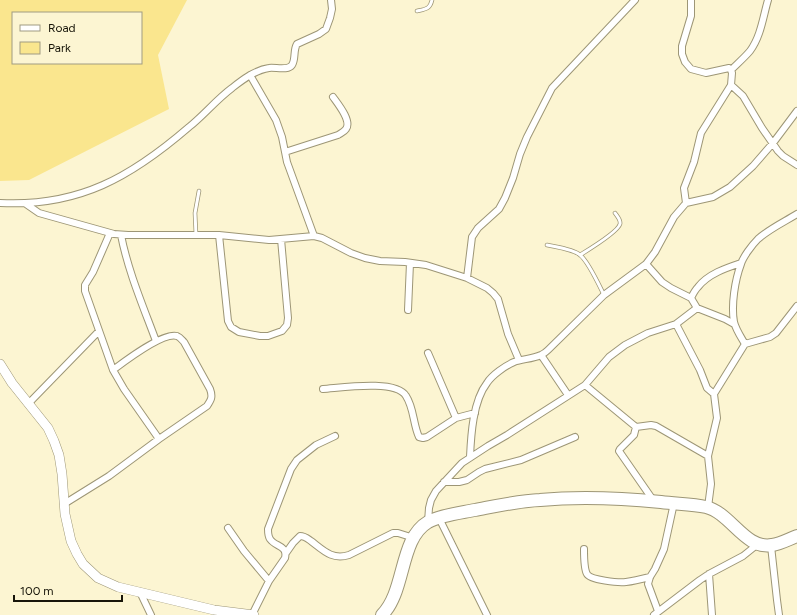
<svg xmlns="http://www.w3.org/2000/svg" width="797" height="615" font-family="Figtree,sans-serif">
<style>
.green{fill:#fae68e;fill-rule:evenodd}
.lines{fill:none;stroke-linecap:round;stroke-linejoin:round}
.lane-casing{stroke:#9d9676;stroke-width:4.5}
.street-casing{stroke:#9d9676;stroke-width:8}
.secondary-casing{stroke:#9d9676;stroke-width:10}
.highway-casing{stroke:#9d9676;stroke-width:14}
.lane{stroke:#fff;stroke-width:3}
.street{stroke:#fff;stroke-width:6}
.secondary{stroke:#fff;stroke-width:9}
.highway{stroke:#fff;stroke-width:12}
</style>
<rect width="100%" height="100%" fill="#fcf5d2"/>
<!-- green -->
<path class="green" d="M0,0H187L158,55L169,109L29,180L0,181ZM13,13H141V63H13Z"/>
<g class="lines">
<defs>
<path id="lane" d="M417,11C426,9 430,9 432,0
M196,235L195,213L199,191
M547,245C556,247 573,249 580,255C588,261 599,285 604,295
M580,255C588,250 618,232 620,224C621,220 617,216 615,213"/>
<path id="street" d="M731,70C737,64 744,58 750,51C761,36 763,17 768,0
M250,75L276,120L282,137L287,162L314,236
M731,85L743,96L762,128L778,151L783,156L797,165
M285,152L338,135C341,133 344,132 346,129C352,121 338,104 333,97
M0,203C79,207 131,177 189,127C204,115 216,100 232,88C242,80 255,70 269,68C275,67 288,71 292,65C296,59 293,50 297,44L319,34L326,29L330,18L332,9L331,0
M686,203L684,188L694,162L701,133L731,85L732,73L731,70L729,68L706,73L691,69L685,62L682,54V46L691,16V0
M26,204L39,213L114,234L128,235H219L269,240L314,236L322,238L351,253L365,258L380,261L405,262L426,265L467,278L487,288L493,293L498,299L508,334L519,360
M110,233L93,272L85,285V291L113,370L124,389L159,439
M121,235C128,271 143,306 156,341
M219,235L228,321L231,327L239,332L260,336H268L282,331L287,325L288,318L281,239
M646,264L662,282L671,288L691,298L697,308L725,319L734,324
M467,278L472,237L478,228L499,209L505,198L513,178L520,154L527,137L552,88L635,0
M691,298C693,294 695,290 698,287C708,274 726,268 741,263
M408,310L410,263
M676,324L700,370L707,388L714,394
M745,344C741,337 736,330 734,322C731,305 735,280 741,264C743,257 752,245 758,239C769,229 784,222 797,214
M428,353L456,418
M541,355L568,395
M585,385L636,427L651,425L656,426L708,456
M323,389C340,388 396,379 406,396C414,408 413,424 419,437L423,438L427,437L456,418L475,413
M28,404L99,331
M636,427L634,435L620,449L619,451L653,500
M470,457C471,435 473,401 487,383C492,375 505,366 514,362C522,359 532,359 541,355C543,354 546,352 548,350L604,295L646,264L655,252L674,217L686,203L713,197L730,187L753,166L773,143L797,111
M444,482H459L467,480L479,472L485,469L521,460L575,437
M64,504L109,476L159,439L207,406C211,400 213,397 210,389L184,342C182,340 180,337 177,336C163,332 125,361 113,370
M708,507L711,484L708,456L717,418L714,394L745,344L770,337L776,333L797,306
M439,518L487,615
M428,522L429,508L431,500L436,491L462,463L488,446L507,435L585,385L609,357L625,345L648,333L676,324L697,308
M228,528L244,551L269,581
M771,546L777,600L779,615
M584,549C584,556 584,569 587,574C590,580 619,583 626,582C634,581 642,579 650,577
M286,553L293,543L300,536C305,536 308,539 311,541C324,551 332,560 349,555L393,533H398L414,538
M709,574L712,615
M140,592L151,615
M658,611L648,584L650,577L655,569L664,549L674,503
M252,615L269,581L285,558C288,545 275,547 270,539C268,536 268,532 268,529L291,469L297,460L316,445L335,436
M654,615L700,580L709,574L743,556L758,544"/>
<path id="secondary" d="M0,364L12,383L48,428L54,441L59,455L62,474L65,514L71,541L77,554L83,564L98,578L118,587L214,610L254,615"/>
<path id="highway" d="M382,615C406,591 399,539 428,522C441,515 460,513 475,510C496,506 518,501 540,500C580,496 621,498 661,502C676,504 692,504 706,507C731,513 745,550 772,545C780,544 789,539 797,536"/>
</defs>
<!-- lane casing -->
<use href="#lane" class="lane-casing"/>
<!-- street casing -->
<use href="#street" class="street-casing"/>
<!-- secondary casing -->
<use href="#secondary" class="secondary-casing"/>
<!-- highway casing -->
<use href="#highway" class="highway-casing"/>
<!-- lane -->
<use href="#lane" class="lane"/>
<!-- street -->
<use href="#street" class="street"/>
<!-- secondary -->
<use href="#secondary" class="secondary"/>
<!-- highway -->
<use href="#highway" class="highway"/>
</g>
<!-- legend -->
<rect x="12" y="12" width="130" height="52" fill="#fcf5d2" stroke="#a09b82"/>
<rect x="20" y="25" width="20" height="6" fill="#ffffff" stroke="#a09b82"/>
<text x="48" y="32" font-size="12" fill="#171509">Road</text>
<rect x="20" y="42" width="20" height="12" fill="#fae68e" stroke="#a09b82"/>
<text x="48" y="52" font-size="12" fill="#171509">Park</text>
<!-- scale -->
<path d="M14 595v6h108v-6" fill="none" stroke="#171509" stroke-width="2"/>
<text x="20" y="595" font-size="12" fill="#171509" stroke="#fcf5d2" stroke-width="3" paint-order="stroke">100 m</text>
</svg>
